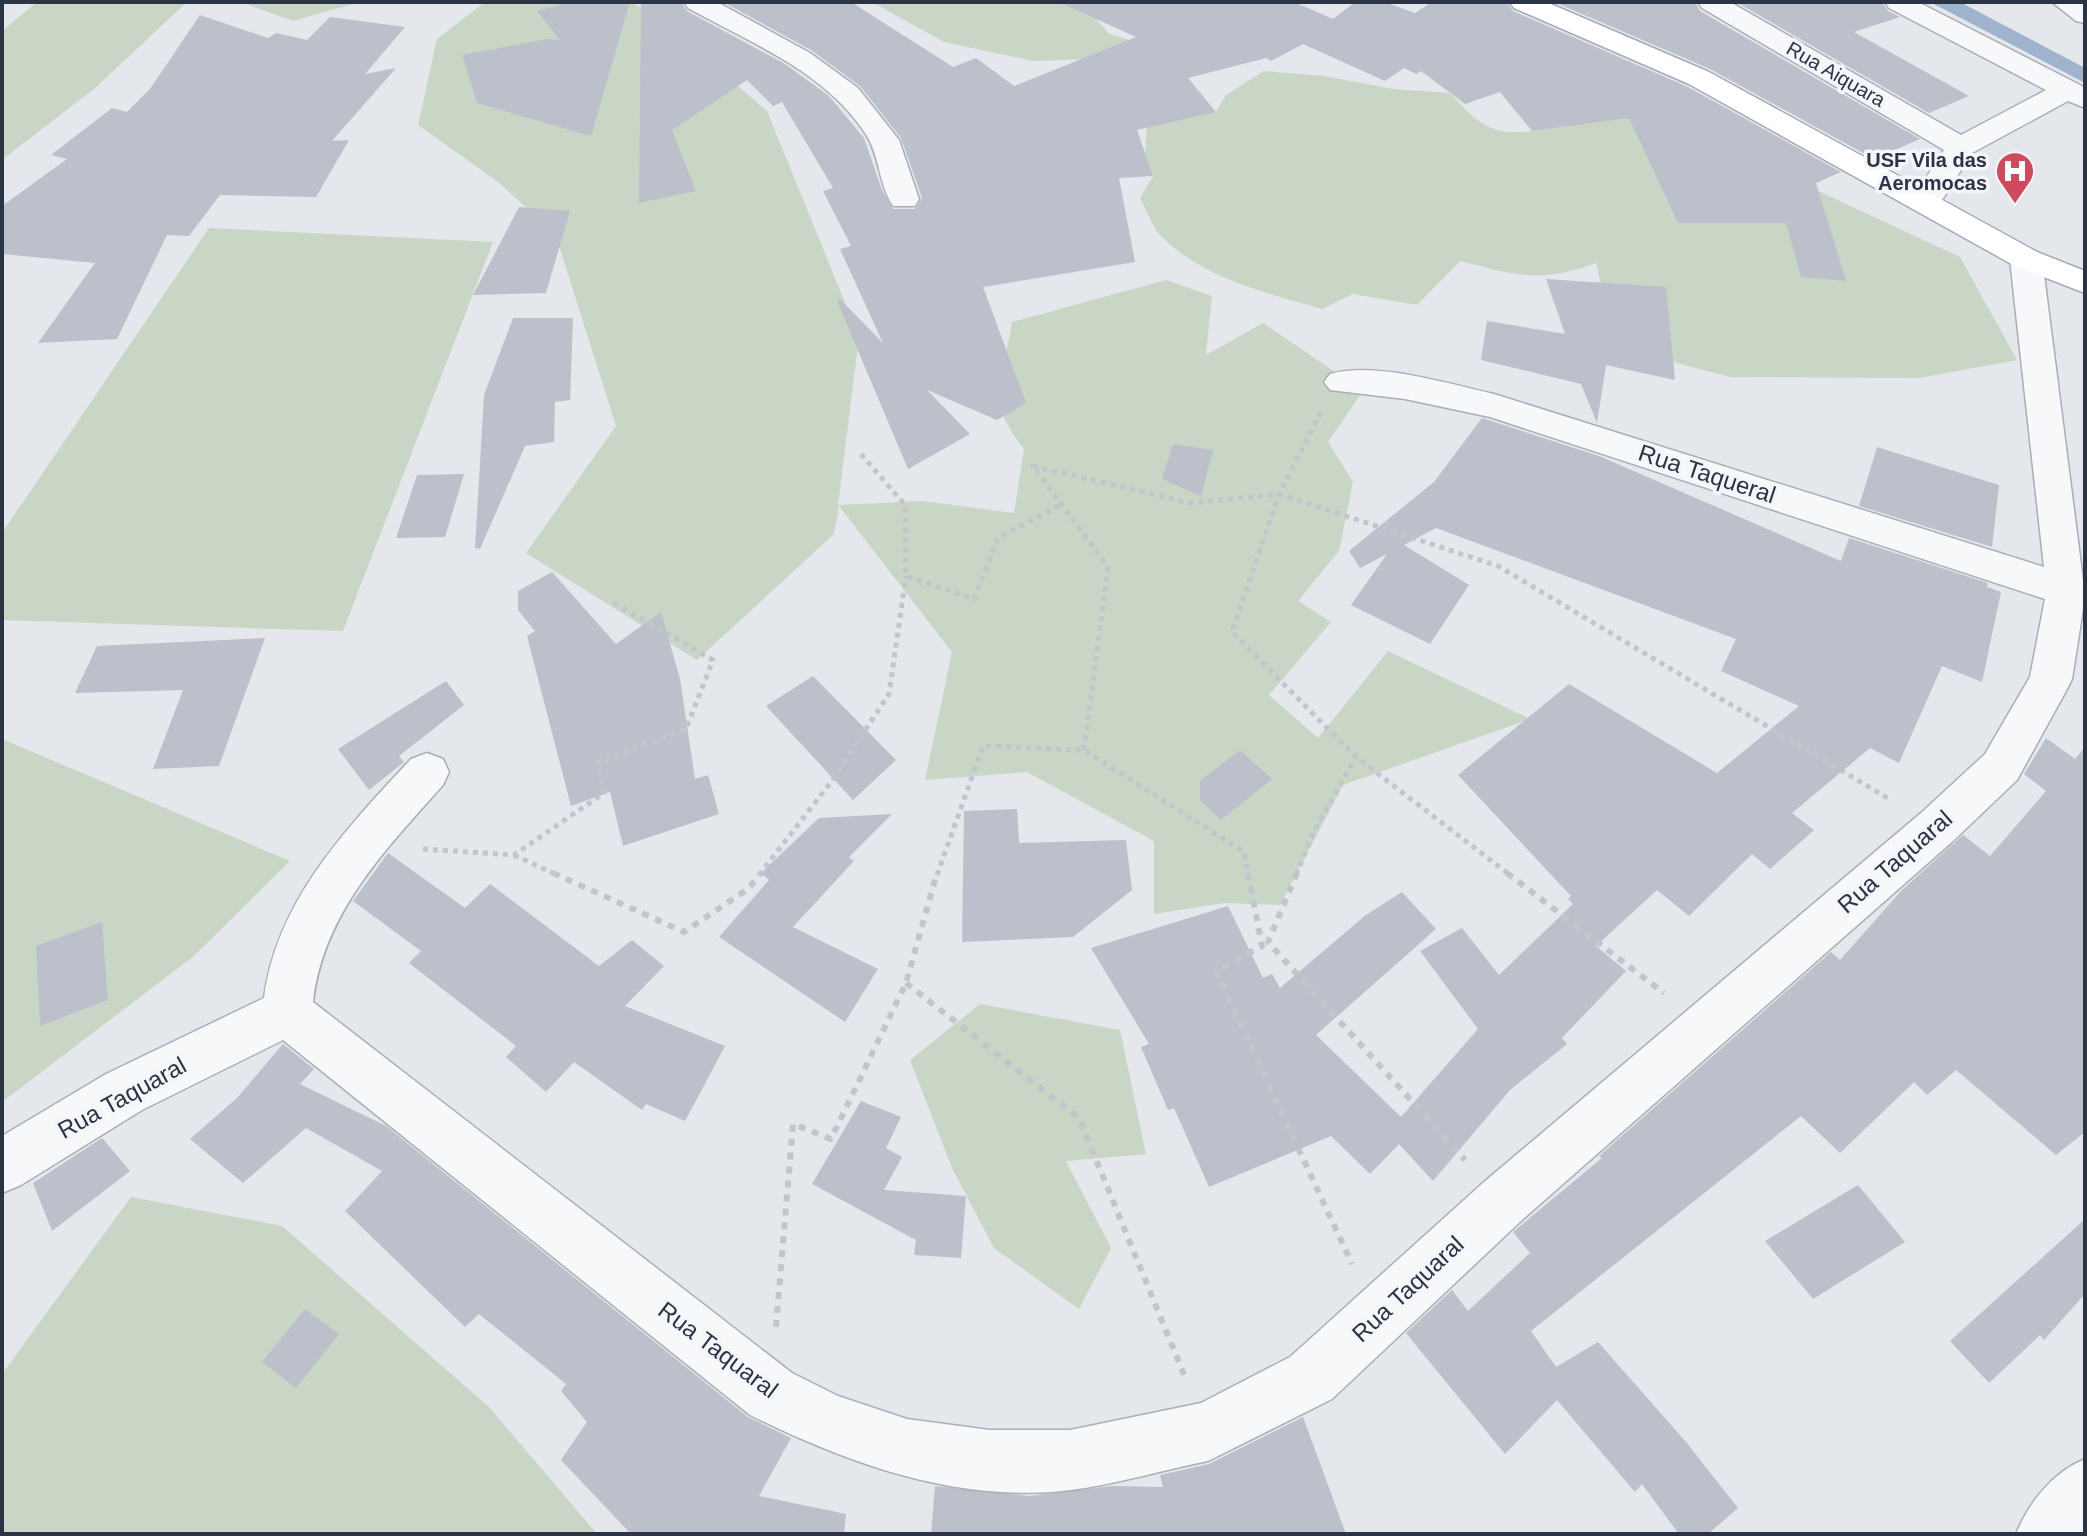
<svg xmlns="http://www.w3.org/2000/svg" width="2087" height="1536" font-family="Helvetica,sans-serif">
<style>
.green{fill:#c9d6c5}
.water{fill:#9fb4cc}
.building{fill:#bbc0ca}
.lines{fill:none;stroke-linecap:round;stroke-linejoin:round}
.minor-casing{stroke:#a9aeb7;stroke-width:3}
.major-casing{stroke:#a3abb8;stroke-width:3}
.path-far1{stroke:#c2c5cb;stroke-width:5;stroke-dasharray:5 5;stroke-linecap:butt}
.path{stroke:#c2c5cb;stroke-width:6;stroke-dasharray:7 7;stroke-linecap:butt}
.minor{fill:#f7f8fa;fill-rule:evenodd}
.major{fill:#fff;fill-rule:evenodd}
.labels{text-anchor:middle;stroke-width:7;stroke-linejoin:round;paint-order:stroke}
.far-street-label{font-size:20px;fill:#2b3445;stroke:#f4f6f9}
.far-poi-label{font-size:20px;font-weight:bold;fill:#2b3445;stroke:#f4f6f9;text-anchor:end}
.street-label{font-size:24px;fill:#2b3445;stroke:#f4f6f9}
</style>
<rect width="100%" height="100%" fill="#e4e7ec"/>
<!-- green -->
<path class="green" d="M37,2H187L95,88L2,160V31Z
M240,2H360L293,21Z
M485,2H632L667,25L767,111L859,337L838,505L923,501L1014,513L1024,449C982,395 1003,383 1012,322L1166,280L1212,296L1206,355L1263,323L1363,391L1328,442L1353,482L1339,551L1298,601L1331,622L1269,695L1318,738L1388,651L1530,719L1343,785L1280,905L1224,903L1154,914V841L1027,772L925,780L952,652L839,506L834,534L697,660L526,553L616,426L555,233L498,182L418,125L437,39Z
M872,2H1099L1096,19L1109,34L1133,41L1086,59L1033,61L944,42Z
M1264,71L1323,76L1394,89L1450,93C1488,136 1500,136 1556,128L1589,84L1960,257L2017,360L1919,378L1730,377L1616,347L1596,263C1540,284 1516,275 1460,261L1417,305L1353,294L1322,309C1267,293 1204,279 1162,237C1152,227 1147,210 1140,198L1153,176L1145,153L1147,127L1216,112L1226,95Z
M209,228L493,242L343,631L2,620V533Z
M2,739L290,861L194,956L2,1102Z
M980,1004L1120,1030L1146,1154L1066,1161L1111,1248L1079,1309L994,1248L952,1168L910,1060Z
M131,1197L282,1226L489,1407L597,1534H2V1374Z"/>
<!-- water -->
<path class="water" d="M1930,2H1960L2085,68V83Z"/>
<!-- building -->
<path class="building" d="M569,2H630L591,136L477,103L462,55L547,39L560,40L537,11Z
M641,2H681L687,11L785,64L829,96L864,138L882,190L893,209H915L922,198L901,138L860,86L811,50L723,2H851L953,67L976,58L1014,86L1136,37L1059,2H1294L1333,19L1355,2H1384L1415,13L1432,2H1507L1513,11L1688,87L1841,172L1816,183L1846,281L1801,277L1786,223H1678L1629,118L1532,131L1500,92L1465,104L1421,71L1416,74L1404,68L1385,81L1303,44L1271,61L1266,58L1188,78L1216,112L1137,130L1153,176L1119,178L1135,262L983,287L1026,403L997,420L927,390L970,434L908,469L837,301L840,299L883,343L840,249L851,246L823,191L833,188L782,102L773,106L747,80L672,130L696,191L639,203Z
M1554,2H1695L1700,11L1920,139L1874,159L1710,69Z
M1736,2H1882L1888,11L1900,17L1854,32L1969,96L1929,113Z
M200,15L268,38L276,33L307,40L330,17L405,27L365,74L396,68L332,141L349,140L316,197L220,195L189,236L167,235L117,339L38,343L95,263L2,254V206L67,159L51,155L112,108L127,112L150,89Z
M519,207L570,211L546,293L473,295Z
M1546,279L1666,287L1675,380L1606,365L1597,423L1581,384L1481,360L1487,321L1565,334Z
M513,318H573L570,400L555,402L554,442L525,446L480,549L475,548L484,395Z
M1482,418L1599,456L1841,561L1849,538L1988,583L1987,587L2001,592L1982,682L1942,666L1899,763L1870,748L1792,813L1814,830L1770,869L1752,854L1689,916L1657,890L1596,946L1626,971L1562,1038L1567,1044L1510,1090L1433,1181L1399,1144L1370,1174L1331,1136L1209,1187L1174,1108L1168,1110L1141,1047L1149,1044L1091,948L1228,906L1263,978L1272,974L1280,988L1366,915L1402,892L1436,929L1316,1035L1401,1117L1478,1029L1420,951L1462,928L1499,975L1573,904L1568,899L1571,896L1458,775L1569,684L1717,773L1799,706L1721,671L1736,639L1436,528L1404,545L1469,585L1430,644L1351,605L1387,554L1360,568L1349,551L1434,482Z
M1173,444L1213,450L1201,496L1162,479Z
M1877,447L1999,485L1992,547L1859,506Z
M464,474L445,537L396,538L417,475Z
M552,572L616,644L661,612L680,679L695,779L708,775L719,814L623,846L610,792L571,806L527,636L535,631L518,610V591Z
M265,638L219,766L153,769L183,690L75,693L97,646Z
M813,676L896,760L853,800L766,706Z
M446,681L464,705L399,756L404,762L369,790L338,749Z
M2046,738L2075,759L2085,747V1132L2056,1155L1956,1070L1927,1095L1914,1082L1840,1153L1801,1116L1531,1331L1556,1367L1598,1342L1686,1442L1738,1508L1708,1534H1679L1642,1484L1635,1492L1557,1400L1505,1454L1406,1333L1452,1290L1468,1311L1530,1253L1513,1232L1602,1158L1599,1156L1831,952L1840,960L1902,890L1963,835L1990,856L2046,791L2024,774Z
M1240,750L1272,779L1221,820L1200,800V781Z
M1017,809L1019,843L1126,840L1132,890L1073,937L962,942L964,811Z
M892,814L849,857L854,861L793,927L878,969L845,1022L719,937L769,880L761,873L819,818Z
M388,853L465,908L490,884L599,966L632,940L664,966L625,1006L725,1046L685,1121L646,1104L642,1110L574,1062L546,1092L506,1057L516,1046L409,963L421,951L353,901Z
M102,922L108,1000L40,1026L36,946Z
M283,1044L314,1069L300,1084L386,1126L748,1417L791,1438L759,1496L846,1514L844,1534H631L561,1460L587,1422L561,1391L566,1384L479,1314L465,1327L345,1211L382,1171L306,1128L243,1183L190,1139L237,1098Z
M861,1101L901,1117L886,1148L902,1157L884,1190L966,1196L961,1258L914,1255L916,1240L812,1184Z
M102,1138L130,1171L52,1231L33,1183Z
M1858,1185L1905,1242L1813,1299L1765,1241Z
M2085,1219V1294L2044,1340L2040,1335L1989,1383L1950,1341Z
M305,1309L339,1334L296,1388L262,1362Z
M1303,1417L1346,1534H931L935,1486L1029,1496L1111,1486L1163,1487L1160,1475L1209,1464Z"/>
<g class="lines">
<defs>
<path id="minor" d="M684,2H717L810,53L858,88L899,140L919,199L915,206H893C879,185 880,158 867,136C827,72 751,43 688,8Z
M1698,2H1730L1961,135L2046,90L1889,8L1885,2H1918L2078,84L2085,88V108L2068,101L1972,153L1937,208H1915L1911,201L1944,150L1702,8Z
M2052,2H2083L2085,23L2076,21Z
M2026,249L2037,252L2042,259L2085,596L2072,679L2066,691L2017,780L1953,841L1522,1220L1332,1399L1208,1461C1163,1470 1117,1484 1071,1490C958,1504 849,1464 750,1415L283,1040L142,1110L21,1185L2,1193V1136L106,1074L264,998C277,900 347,828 411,759L427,753L443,759L449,772L443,785C386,849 323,913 313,1002L792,1373L838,1396L907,1419L990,1430H1070L1201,1403L1290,1357L1484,1182L1921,813L1985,754L2030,677L2045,599L1490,417L1405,399L1330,390L1324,382L1330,374C1375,361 1448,384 1494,394L2044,567L2010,259L2015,252Z
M2085,1459V1534H2016C2029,1502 2053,1472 2085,1459Z"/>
<path id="major" d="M1510,2H1546L1709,72L2037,252L2085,271V293L2015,266L1689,84L1514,8Z"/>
</defs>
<!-- minor casing -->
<use href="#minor" class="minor-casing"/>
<!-- major casing -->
<use href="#major" class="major-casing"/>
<!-- path-far1 -->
<path class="path-far1" d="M1321,412L1279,494L1232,632L1356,757L1510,875
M861,454L905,505L906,576L974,599L998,538L1062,504
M1084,750L1108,567L1033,466L1190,503L1279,494L1498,566L1891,800
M423,849L514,855L604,793L597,763L686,729L713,660L612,602
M514,855L557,875
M759,875L831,782L889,694L906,576
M937,875L983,746L1084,750L1244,852L1248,875
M1296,875L1315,829L1356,757"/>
<!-- path -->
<path class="path" d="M553,873L684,932L748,889L761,873
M1248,873L1262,946L1216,971L1352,1264
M1297,873L1268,942L1465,1160
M1507,873L1664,993
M906,983L1079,1118L1185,1377
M776,1327L793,1124L831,1139L906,983L937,873"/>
<!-- minor -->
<use href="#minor" class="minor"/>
<!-- major -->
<use href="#major" class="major"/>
</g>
<!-- icons -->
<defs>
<symbol id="hospital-pin" viewBox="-11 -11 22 30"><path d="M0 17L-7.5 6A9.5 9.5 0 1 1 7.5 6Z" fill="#d1495b" stroke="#f4f6f9"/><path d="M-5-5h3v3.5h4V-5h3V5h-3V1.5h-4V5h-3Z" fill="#fff"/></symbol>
</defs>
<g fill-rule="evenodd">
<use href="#hospital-pin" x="1993" y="149" width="44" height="60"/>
</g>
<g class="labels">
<!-- far-street labels -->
<g class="far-street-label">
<text transform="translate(1836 74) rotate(30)" y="7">Rua Aiquara</text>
</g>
<!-- far-poi labels -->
<g class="far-poi-label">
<text x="1987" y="167">USF Vila das<tspan x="1987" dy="23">Aeromocas</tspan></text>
</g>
<!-- street labels -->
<g class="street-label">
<text transform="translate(1707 474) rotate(18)" y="8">Rua Taqueral</text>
<text transform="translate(1895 862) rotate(-41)" y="8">Rua Taquaral</text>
<text transform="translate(122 1098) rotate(-29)" y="8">Rua Taquaral</text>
<text transform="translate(1408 1289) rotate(-43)" y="8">Rua Taquaral</text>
<text transform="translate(718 1350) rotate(37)" y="8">Rua Taquaral</text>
</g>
</g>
<!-- border -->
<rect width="2087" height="1536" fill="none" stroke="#2b3445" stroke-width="8"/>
</svg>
